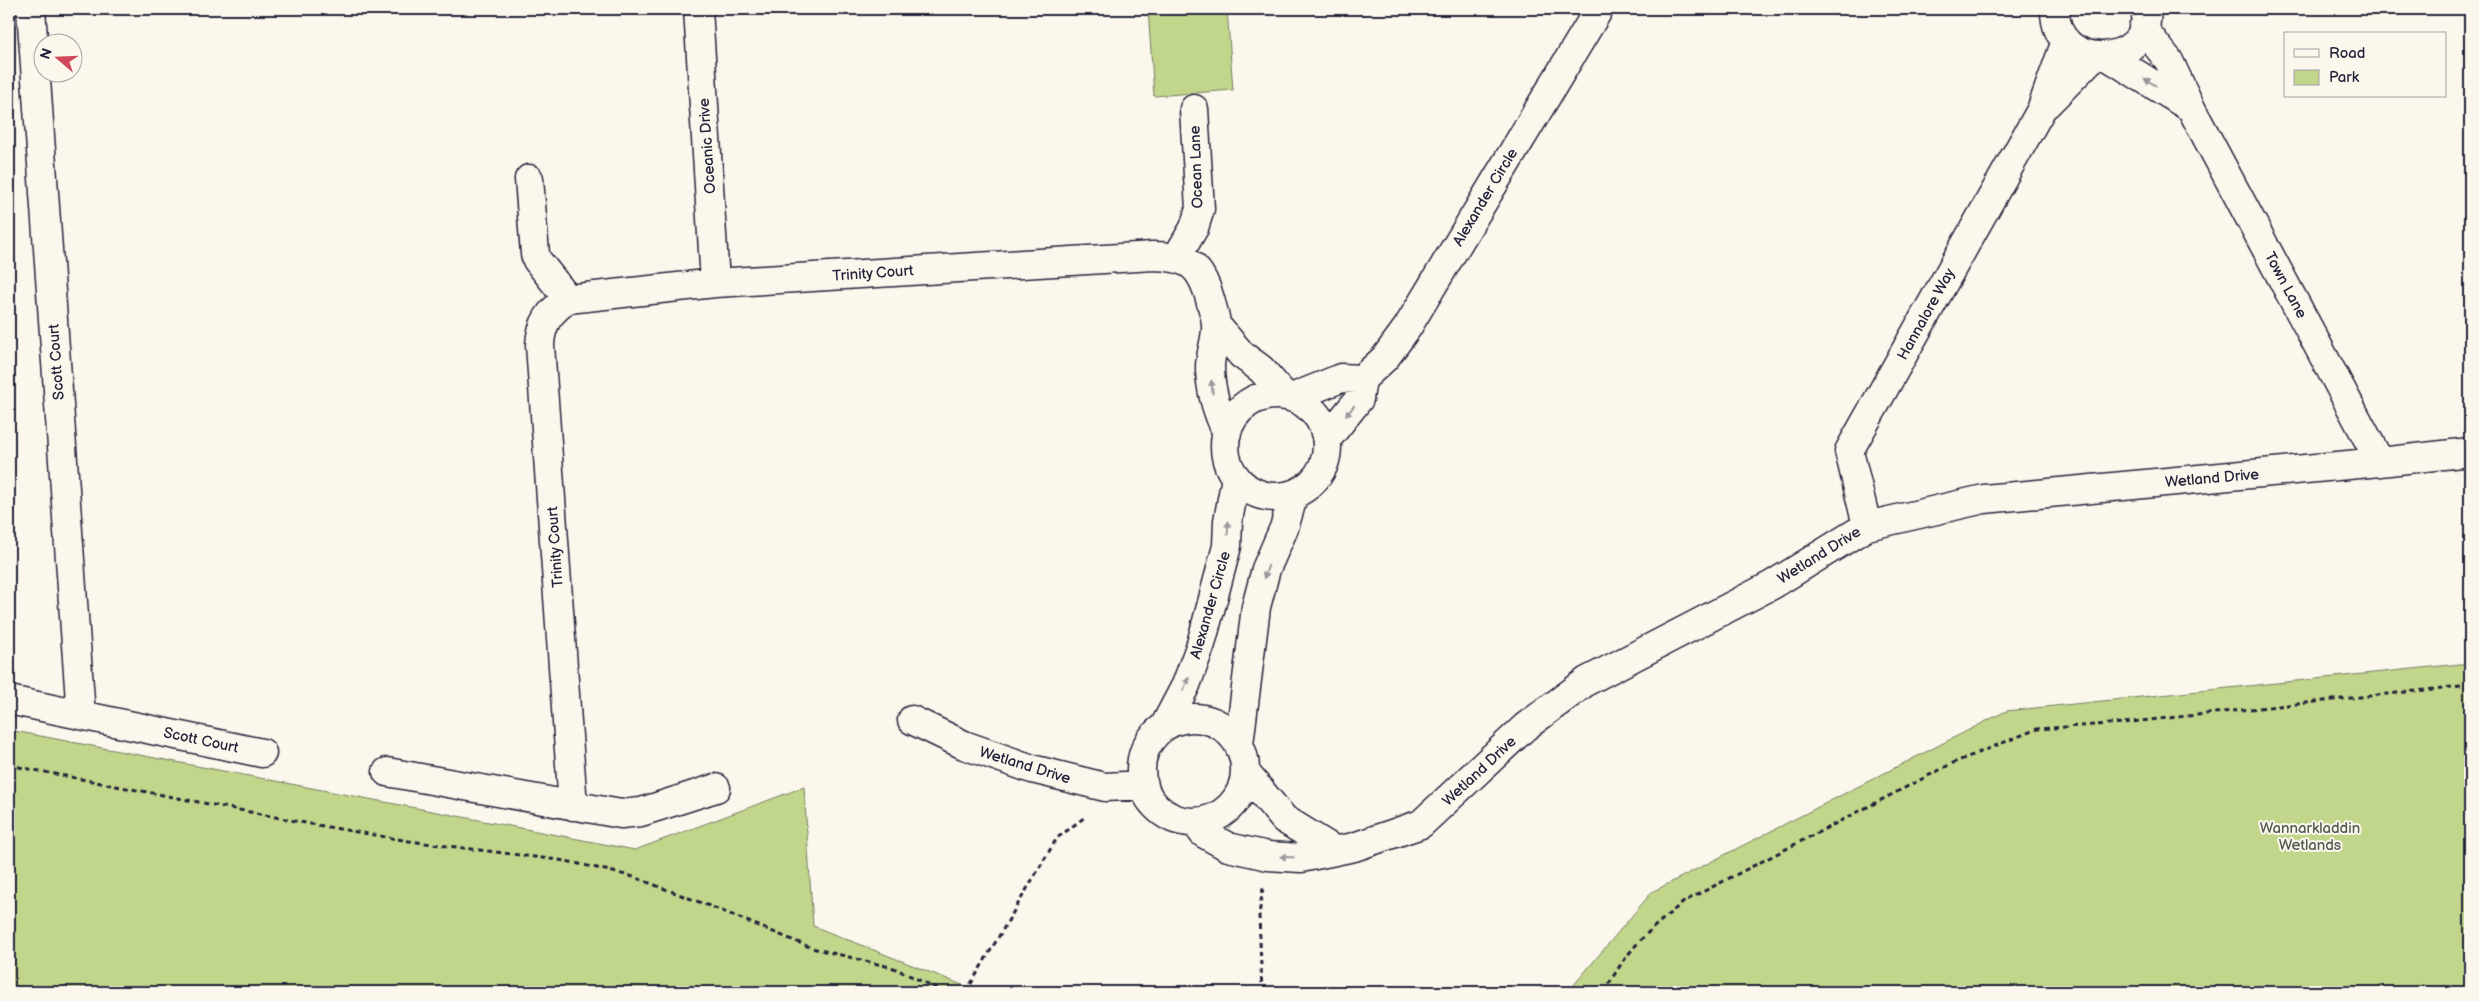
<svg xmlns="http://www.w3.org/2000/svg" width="2479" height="1001" font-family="'Balsamiq Sans',sans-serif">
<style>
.green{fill:#c2d68b;stroke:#727c63}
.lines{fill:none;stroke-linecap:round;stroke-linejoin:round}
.minor-casing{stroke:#22223b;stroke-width:31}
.path{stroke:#22223b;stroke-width:3;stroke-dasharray:5 4;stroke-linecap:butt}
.minor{stroke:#fbf7ec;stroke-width:28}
.oneway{fill:#99979c}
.labels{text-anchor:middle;stroke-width:4;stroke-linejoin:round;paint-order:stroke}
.street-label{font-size:15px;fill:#22223b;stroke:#fbf7ec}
.park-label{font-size:15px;fill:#525853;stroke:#fbf7ec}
</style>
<rect width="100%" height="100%" fill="#fbf7ec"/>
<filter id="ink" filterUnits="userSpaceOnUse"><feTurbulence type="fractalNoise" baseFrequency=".02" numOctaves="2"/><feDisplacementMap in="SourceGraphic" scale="10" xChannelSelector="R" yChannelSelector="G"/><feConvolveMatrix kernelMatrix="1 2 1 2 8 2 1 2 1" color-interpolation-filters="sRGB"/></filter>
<g filter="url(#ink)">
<!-- green -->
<path class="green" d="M1148,9H1227L1233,90L1154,96Z
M2470,663V992H1568L1652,892L2006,711Z
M9,730L635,850L804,787L813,926L980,992H9Z"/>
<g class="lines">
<defs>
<path id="minor" d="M31,9L81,715
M698,9L715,283
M2055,9C2054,75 2153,68 2146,9
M2143,28L2169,61L2191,108L2380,462
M2109,57L2191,108
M2047,104L2093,57
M529,179L535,254L537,260L568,299
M1177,257L1194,228L1200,209L1194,109
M1216,325L1242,355L1261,369L1284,395
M1225 446a51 51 0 1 1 102 0a51 51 0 1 1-102 0Z
M1294,397L1341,378L1362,379
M1327,439L1359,399L1362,379L1385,358L1407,328L1599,9
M1867,526L1849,451L2041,110L2066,41
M9,700L262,753
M1141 770a52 52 0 1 1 104 0a52 52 0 1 1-104 0Z
M912,720L964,745L1032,769L1105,787L1144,785
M1164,727L1186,685L1201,644L1227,546L1228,521L1236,477
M1239,744L1256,607L1266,569L1284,528L1294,494
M387,772L621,814L641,812L716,788
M1245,772L1284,819L1334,850
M573,806L540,345C541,323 550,311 568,299L715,283L1153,256C1188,257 1200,264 1210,299C1212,307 1216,317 1216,325C1217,339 1210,353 1210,367C1210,391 1217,412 1227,433
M1195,822L1203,833L1228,847L1268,856L1301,858L1354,847L1421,824L1525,727L1587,681L1772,585L1867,526L1984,499L2380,462L2470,452"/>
</defs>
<!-- minor casing -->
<use href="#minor" class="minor-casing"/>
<!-- path -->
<path class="path" d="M9,765L311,824L409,841L566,861L597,868L634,877L720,910L812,948L894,968L944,992
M966,992L1057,838L1085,817
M1262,992L1259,915L1263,888
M1604,992C1611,981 1617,969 1625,959C1641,936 1663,919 1685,901L1953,763L2037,729L2123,723L2470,685"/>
<!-- minor -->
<use href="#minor" class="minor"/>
</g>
<!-- one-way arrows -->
<defs><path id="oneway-solid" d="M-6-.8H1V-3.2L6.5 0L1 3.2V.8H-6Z" transform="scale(1.25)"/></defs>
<g class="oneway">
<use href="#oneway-solid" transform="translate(2150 82) rotate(-148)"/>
<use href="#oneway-solid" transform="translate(1212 387) rotate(-96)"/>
<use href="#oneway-solid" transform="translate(1350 411) rotate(129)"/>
<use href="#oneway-solid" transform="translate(1228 528) rotate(-86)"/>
<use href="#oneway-solid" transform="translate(1266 572) rotate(109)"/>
<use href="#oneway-solid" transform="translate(1186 684) rotate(-66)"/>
<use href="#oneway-solid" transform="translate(1287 857) rotate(-177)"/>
</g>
</g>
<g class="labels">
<!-- street labels -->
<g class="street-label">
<text transform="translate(707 146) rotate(-94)" y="5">Oceanic Drive</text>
<text transform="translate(1196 167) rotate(-92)" y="5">Ocean Lane</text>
<text transform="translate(1485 197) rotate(-59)" y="5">Alexander Circle</text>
<text transform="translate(873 273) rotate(-4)" y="5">Trinity Court</text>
<text transform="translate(2286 285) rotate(62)" y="5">Town Lane</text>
<text transform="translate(1926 314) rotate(-61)" y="5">Hannalore Way</text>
<text transform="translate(56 362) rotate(-94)" y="5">Scott Court</text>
<text transform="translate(2212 478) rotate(-5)" y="5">Wetland Drive</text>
<text transform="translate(555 547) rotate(-94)" y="5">Trinity Court</text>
<text transform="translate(1819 555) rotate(-32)" y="5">Wetland Drive</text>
<text transform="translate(1210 605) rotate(-74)" y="5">Alexander Circle</text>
<text transform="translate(201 740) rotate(12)" y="5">Scott Court</text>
<text transform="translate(1025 765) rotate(17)" y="5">Wetland Drive</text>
<text transform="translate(1479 771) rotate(-43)" y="5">Wetland Drive</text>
</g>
<!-- park labels -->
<g class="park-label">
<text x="2310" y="833">Wannarkladdin<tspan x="2310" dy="17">Wetlands</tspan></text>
</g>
</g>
<!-- margin -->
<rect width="2479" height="1001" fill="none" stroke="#fbf7ec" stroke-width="30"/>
<rect x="15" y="15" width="2449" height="971" fill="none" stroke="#22223b" stroke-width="2" filter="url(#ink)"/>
<!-- legend -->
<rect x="2284" y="32" width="162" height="65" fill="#fbf7ec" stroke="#a4a2a5"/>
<rect x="2294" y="49" width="25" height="8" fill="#fbf7ec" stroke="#a4a2a5"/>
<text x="2329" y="58" font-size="15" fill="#22223b">Road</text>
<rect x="2294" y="70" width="25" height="15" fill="#c2d68b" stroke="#a4a2a5"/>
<text x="2329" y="82" font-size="15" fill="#22223b">Park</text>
<!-- north arrow -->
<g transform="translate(58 58) rotate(289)"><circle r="24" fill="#fbf7ec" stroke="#a4a2a5"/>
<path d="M0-4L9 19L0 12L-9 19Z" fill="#d1495b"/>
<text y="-8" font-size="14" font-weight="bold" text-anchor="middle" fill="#22223b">N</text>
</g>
</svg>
